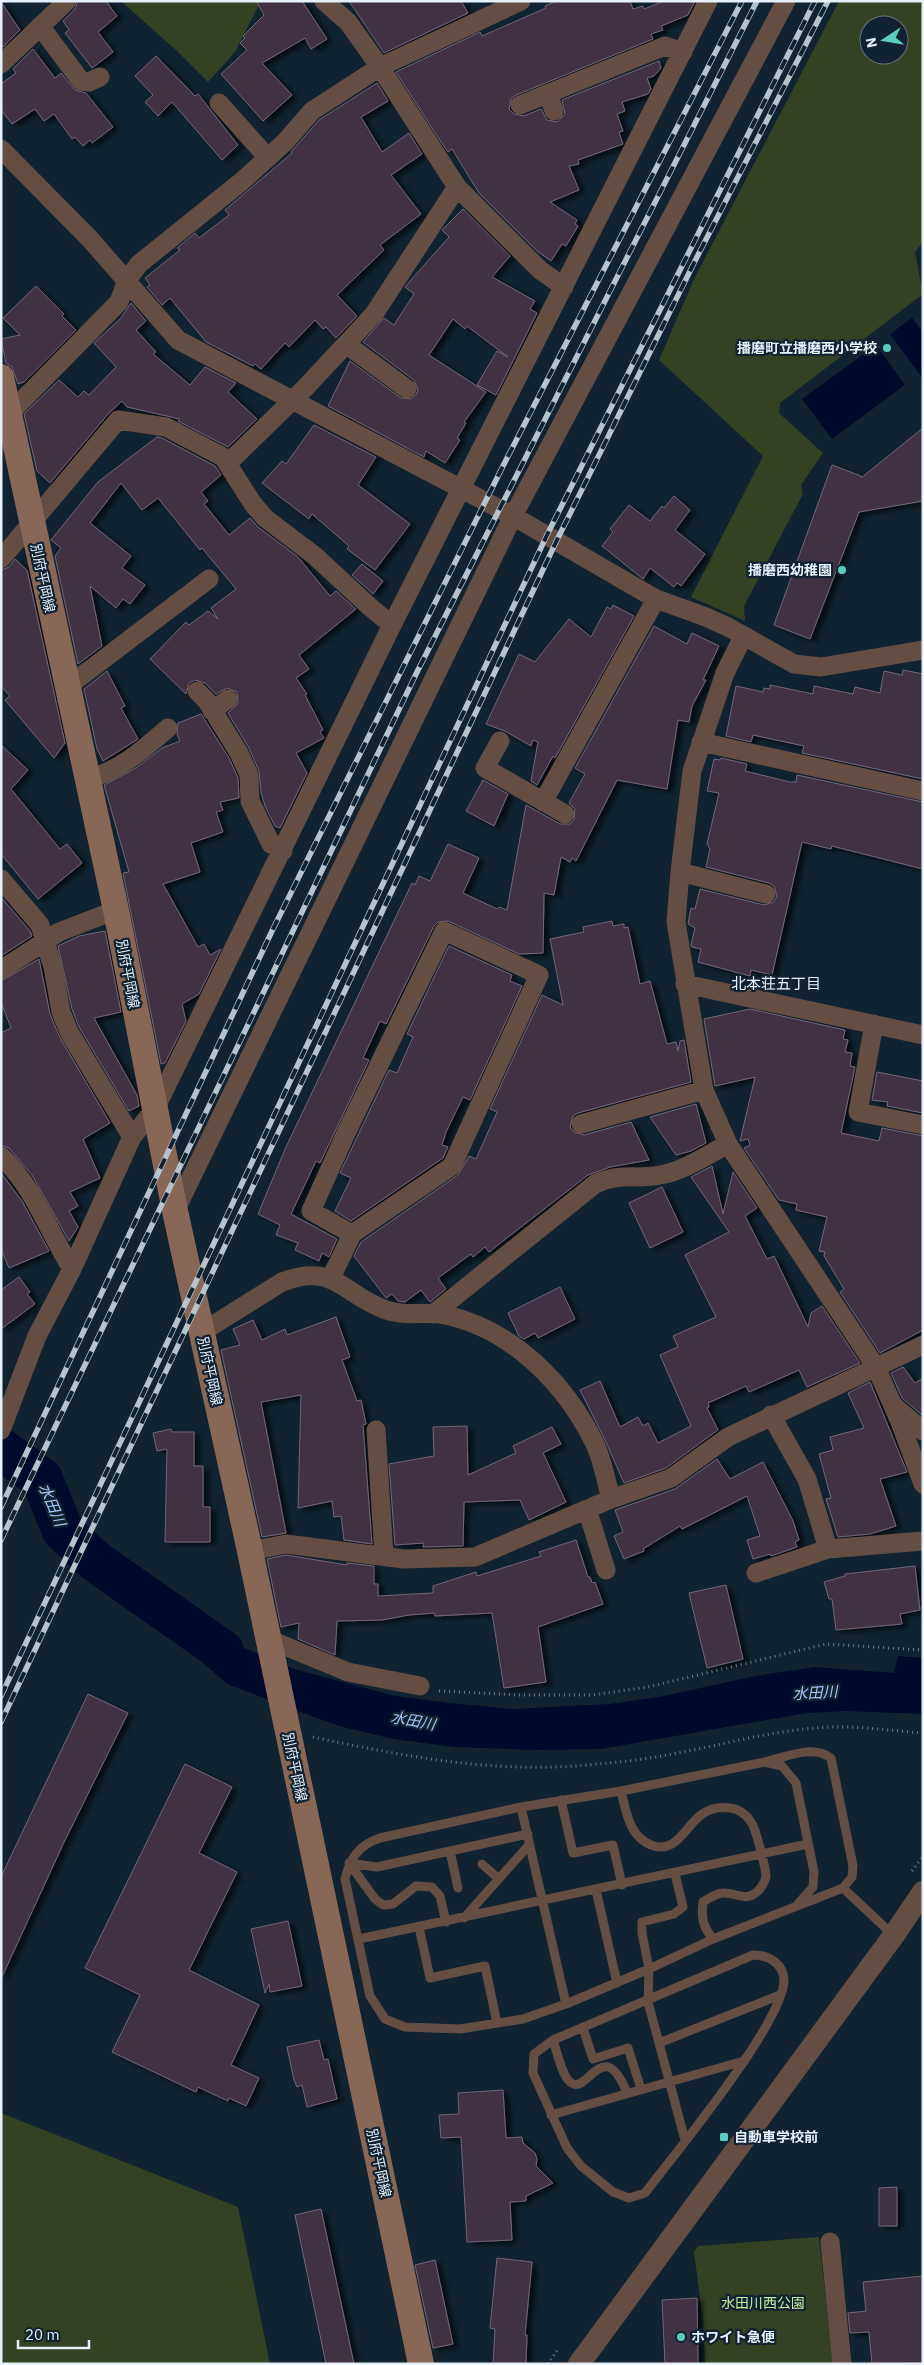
<svg xmlns="http://www.w3.org/2000/svg" width="924" height="2365" font-family="'IBM Plex Sans','Noto Sans JP',sans-serif">
<style>
.green{fill:#344223;fill-rule:evenodd}
.water{fill:#000a2d}
.lines{fill:none;stroke-linecap:round;stroke-linejoin:round}
.river{stroke:#000a2d;stroke-width:42}
.building{fill:#3f3142;stroke:#746578;filter:url(#shadow)}
.path{stroke:#6c7b86;stroke-width:3;stroke-dasharray:1 4;stroke-linecap:butt}
.service{stroke:#644e44;stroke-width:9}
.minor{stroke:#644e44;stroke-width:19}
.tertiary{stroke:#644e44;stroke-width:22}
.secondary{stroke:#896756;stroke-width:26}
.rail-casing{stroke:#b6c2cc;stroke-width:5.5}
.rail{stroke:#112330;stroke-width:4;stroke-dasharray:11;stroke-linecap:butt}
.poi-dot{fill:#5bcebb;stroke:#112330;stroke-width:2}
.labels{text-anchor:middle;stroke-width:4.5;stroke-linejoin:round;paint-order:stroke}
.poi-label{font-size:14px;font-weight:bold;fill:#e5f0f9;stroke:#112330;text-anchor:end}
.street-label{font-size:14px;fill:#e5f0f9;stroke:#112330}
.park-label{font-size:14px;fill:#c7ea9f;stroke:#112330}
.neighbourhood-label{font-size:15px;fill:#e5f0f9;stroke:#112330}
.water-label{font-size:15px;font-style:italic;fill:#a4c7fc;stroke:#112330}
</style>
<defs>
<filter id="shadow"><feDropShadow dx="5.5" dy="3" stdDeviation="2.5" flood-color="#0009"/></filter>
</defs>
<rect width="100%" height="100%" fill="#112330"/>
<!-- green -->
<path class="green" d="M121,1H261L235,52L208,82L177,51Z
M839,1H923V242L915,252L923,294L780,403L779,413L823,453L801,485L803,494L744,606L745,621L691,597L763,456L659,360L695,277ZM869,25H899V55H869Z
M1,2113L238,2207L270,2364H1Z
M819,2237L833,2364H705L703,2320L694,2252L698,2246Z"/>
<!-- water -->
<path class="water" d="M912,318L923,332V379L890,334Z
M876,345L905,385L832,439L802,399Z
M175,1607L232,1643L294,1669L395,1696L449,1703L514,1709L610,1704L659,1697L760,1675L816,1667L894,1673L898,1656L923,1658V1714L846,1711L807,1713L601,1749L536,1750L455,1747L393,1739L339,1726L303,1713L227,1684L180,1642Z"/>
<g class="lines">
<!-- river -->
<path class="river" d="M1,1449L42,1479L63,1531L95,1561L223,1651"/>
</g>
<!-- building -->
<path class="building" d="M78,1H106L117,16L98,32L113,52L92,68L65,33L69,30L63,21L75,9Z
M256,1H302L327,39L311,49L305,38L262,63L292,95L263,121L221,74L247,50L240,43L245,38L243,36L264,15Z
M349,1H461L468,13L384,53Z
M556,1H630L633,9L643,6L644,9L664,1H695L688,15L661,26L663,30L651,34L653,39L516,95L511,99L509,109L514,114L524,116L541,109L547,120L557,122L565,114L562,100L659,61L661,68L654,76L647,78L651,89L648,94L622,102L625,111L617,114L623,131L619,132L623,144L578,160L579,164L569,166L579,190L550,202L577,220L575,224L578,226L566,246L562,244L551,261L537,251L479,193L452,149L448,152L441,142L396,72L480,32L482,36L546,8L545,6Z
M1,2L20,30L3,47L1,44Z
M33,49L55,78L61,73L75,90L86,93L113,127L92,143L90,140L83,146L75,137L72,139L54,114L44,121L35,109L12,124L1,110V84L16,73L13,69Z
M156,56L195,96L198,94L238,145L222,160L172,102L158,116L145,102L153,95L135,76Z
M377,83L388,101L361,117L382,152L409,133L422,154L391,175L421,214L380,245L384,250L337,295L357,316L336,338L326,327L323,329L315,320L289,347L285,343L261,369L255,364L253,366L206,342L170,298L162,305L147,287L150,285L145,278L180,250L177,248L195,233L199,238L229,215L225,210L292,153L291,152L319,120Z
M463,209L510,256L492,277L535,301L530,309L537,313L496,395L477,385L497,351L508,357L467,326L465,329L453,319L429,355L486,392L464,422L466,423L457,438L460,440L445,463L426,451L424,457L328,406L350,361L401,398L411,399L416,395L418,390L414,380L363,342L384,318L394,325L414,294L405,287L449,237L442,230Z
M36,286L64,314L62,316L76,330L24,382L18,384L12,367L6,363L1,339L20,335L3,318Z
M131,303L146,321L136,330L156,352L153,354L190,385L205,367L236,383L228,392L257,419L228,447L178,421L180,419L127,407L122,401L109,413L50,483L37,471L24,414L59,380L78,397L84,391L89,395L116,367L94,343L121,318Z
M314,425L376,457L358,485L410,524L375,570L347,549L349,546L312,514L309,519L262,483L282,461L286,464Z
M923,428V501L859,512L810,639L774,625L832,465L861,476V478Z
M157,437L162,438L215,466L221,475L201,492L208,501L204,504L229,535L250,518L258,527L298,557L330,596L336,591L356,609L299,655L309,669L296,678L307,694L305,695L323,730L320,732L324,738L296,753L307,773L280,828L275,826L265,806L261,792L259,771L249,748L228,713L238,703L237,692L227,688L216,694L205,683L195,680L189,683L186,694L150,659L186,622L189,625L208,611L218,619L211,608L236,589L202,548L200,550L158,498L142,510L121,483L90,523L131,556L122,568L145,585L130,604L123,599L116,608L90,586L102,646L78,664L55,556L61,548L51,540L98,482Z
M674,496L690,510L675,530L705,554L681,586L677,583L674,587L650,568L643,579L602,546L613,532L610,529L629,505L650,521L662,506L664,508Z
M15,559L27,570L65,743L54,758L5,700L10,696L1,686V570L9,567Z
M362,564L383,581L373,594L352,575Z
M613,605L634,616L555,758L553,756L537,785L531,781L538,742L533,740L531,746L505,731L486,724L519,654L535,662L569,619L591,637L607,607L611,609Z
M654,626L687,644L692,633L719,646L703,680H706L692,706L689,722L678,720L667,789L617,780L576,861L572,858L570,862L561,857L554,895L544,893L543,953L519,954L448,921L438,922L434,926L386,1024L380,1021L363,1058L369,1060L320,1163L316,1161L291,1214L337,1239L329,1257L322,1253L319,1261L295,1250L298,1243L276,1235L280,1225L258,1214L286,1147L412,883L415,885L419,876L430,881L448,844L479,858L463,893L497,909L499,907L507,910L526,805L560,824H570L574,820L575,809L569,803L585,774L575,768Z
M903,670L923,674V779L802,753L804,746L753,735L751,742L726,736L736,686L763,692L764,688L770,689V685L813,694L814,686L853,694L855,687L880,693L884,671L902,675Z
M107,671L125,706L121,708L138,739L103,761L97,749L84,689Z
M201,714L229,758L238,778L239,798L220,802L223,810L216,812L223,832L191,843L200,872L163,884L198,947L204,944L210,955L221,949L199,994L182,1004L186,1021L165,1063L161,1064L123,873L129,872L104,785L136,768L162,748L180,741L177,734L178,723Z
M1,745L28,770L11,789L60,849L67,844L82,863L38,899L1,854Z
M721,758L747,764L745,771L790,782H796L797,775L923,802V869L832,846L831,849L802,842L772,975L751,970L750,976L698,962L701,949L692,947L691,945L695,928L688,924L691,908L695,909L700,889L764,905L774,902L777,896L774,886L769,883L706,867L710,849L707,844L719,793L707,791L714,759L720,760Z
M483,780L508,794L494,826L466,811Z
M1,897L30,931L32,936L1,956Z
M612,921L613,926L624,924V928L628,927L640,984L650,981L667,1044L676,1042L678,1051L680,1041L684,1040L691,1082L578,1113L573,1116L570,1127L574,1132L584,1135L631,1122L649,1160L610,1167L588,1175L494,1248L489,1252L485,1247L473,1257L471,1254L438,1278L446,1289L430,1302L421,1290L405,1302L398,1301L392,1294L386,1298L354,1256L361,1242L458,1175L469,1156L476,1159L497,1112L490,1109L542,995L563,1005L550,939L584,932L583,927Z
M105,931L121,1012L94,1018L137,1095L139,1106L129,1111L79,1027L72,1009L58,946L79,936Z
M449,946L512,975L510,981L522,986L470,1100L463,1097L446,1132L442,1145L448,1147L443,1158L351,1221L335,1211L351,1178L340,1173L389,1070L397,1073L413,1037L407,1034Z
M39,959L50,1014L59,1036L110,1123L83,1139L100,1178L70,1192L78,1206L69,1211L78,1227L69,1241L32,1175L9,1148L1,1145V1033L11,1028L1,1002V981Z
M750,1009L845,1030L843,1039L848,1040L845,1052L852,1053L850,1066L855,1067L841,1133L879,1141L882,1128L923,1136V1330L880,1353L840,1292L844,1289L824,1256L825,1252L819,1251L827,1217L796,1210L797,1204L779,1200L744,1148L750,1145L748,1139L740,1141L755,1077L715,1086L704,1019Z
M877,1072L923,1081V1113L887,1106L888,1102L872,1100Z
M696,1104L706,1143L691,1151L676,1155L650,1117Z
M712,1166L723,1214L733,1172L757,1208L745,1216L767,1259L774,1256L808,1327L811,1313L822,1306L860,1363L807,1387L799,1370L749,1392L746,1386L708,1403L709,1407L707,1408L718,1430L666,1468L624,1483L605,1440L580,1390L600,1381L620,1427L638,1417L643,1426L648,1423L658,1443L691,1426L660,1355L678,1347L673,1336L716,1317L685,1255L729,1232L691,1177Z
M1,1173L22,1201L49,1251L9,1268L1,1249Z
M662,1187L683,1232L650,1248L629,1203Z
M19,1277L30,1292L27,1294L35,1304L1,1329V1290Z
M560,1287L575,1319L538,1338L535,1333L524,1339L519,1336L508,1313Z
M336,1317L350,1357L342,1360L357,1401L361,1400L366,1424L363,1425L372,1544L344,1540L341,1516L334,1517L332,1501L298,1508L301,1395L261,1402L286,1533L262,1537L221,1350L240,1345L233,1329L253,1320L262,1340L285,1329L287,1335Z
M903,1367L915,1383L923,1378V1416L902,1398L891,1373Z
M870,1382L907,1472L880,1479L896,1526L870,1534L838,1537L826,1499L831,1498L819,1454L833,1450L830,1437L864,1428L848,1393Z
M467,1426L468,1475L516,1453L513,1446L552,1427L561,1444L543,1453L566,1502L529,1520L520,1500L464,1502L463,1546L423,1547L424,1543L395,1545L389,1464L434,1456L433,1427Z
M171,1429L172,1432H194V1466H203V1507H210V1542H165L167,1449L157,1451L153,1433Z
M717,1459L730,1479L763,1462L793,1521L799,1540L795,1542L797,1547L771,1556L770,1554L753,1559L747,1540L760,1536L747,1496L682,1529L680,1526L643,1549L644,1551L624,1559L614,1536L623,1532L615,1510L675,1489Z
M576,1540L588,1577H590L592,1583L595,1582L603,1604L538,1627L546,1682L504,1688L492,1613L435,1616L434,1613L409,1615L382,1620L337,1621L335,1655L298,1639L299,1623L281,1627L267,1559L286,1555L347,1565V1563L374,1566V1584H378V1596L433,1593V1586L476,1572L477,1576L541,1556L539,1552Z
M915,1566L920,1610L900,1614L902,1624L836,1630L832,1599H829L824,1582L845,1576V1574Z
M726,1585L743,1659L707,1668L689,1593Z
M88,1694L128,1713L65,1840L1,1979V1877Z
M185,1764L232,1787L199,1853L237,1872L189,1970L259,2005L231,2065L259,2078L246,2106L229,2098L228,2101L198,2087L196,2092L112,2052L140,1995L85,1968Z
M288,1921L302,1986L270,1992L269,1984L265,1993L251,1929Z
M319,2040L324,2060L328,2059L337,2099L307,2107L302,2085L297,2087L294,2080L287,2047Z
M503,2090L506,2138L522,2137L523,2143L535,2153L537,2159L536,2166L553,2183L526,2196V2201L510,2202L512,2240L467,2242L461,2137L441,2138L439,2115L459,2114L458,2093Z
M897,2187V2226H879V2188Z
M321,2209L354,2364H326L295,2215Z
M497,2258L532,2262L525,2335H527L526,2364H493L495,2329L490,2328Z
M435,2260L453,2344L433,2348L415,2265Z
M923,2276V2363L872,2364L869,2332L850,2333L848,2313L866,2311L863,2282Z
M697,2298L698,2364H665L662,2300Z"/>
<g class="lines">
<!-- path -->
<path class="path" d="M439,1691L520,1695H592L648,1687L826,1644L923,1650
M313,1737C406,1757 502,1775 597,1764C622,1762 648,1759 672,1754C728,1744 783,1727 840,1727C867,1727 895,1731 923,1733
M912,1871L923,1856
M548,2364L559,2348"/>
<!-- service -->
<path class="service" d="M765,1762C787,1757 812,1744 831,1758L853,1866L852,1877L843,1888L713,1939L649,1969L566,2004L523,2019L460,2029L405,2027L385,2019L370,1996L345,1879C350,1858 359,1845 380,1838L521,1807L621,1791L765,1762L782,1766L796,1783L814,1872L813,1887L797,1905
M621,1791C626,1811 629,1836 651,1845C687,1858 686,1801 730,1808C739,1809 747,1815 751,1822C756,1829 766,1869 766,1877C765,1881 761,1888 759,1890C746,1903 738,1893 724,1893C716,1893 709,1898 703,1902C701,1918 703,1927 713,1939
M561,1800L573,1853L613,1845L622,1885
M521,1807L566,2004
M450,1851L458,1888
M482,1864L499,1879
M675,1874L683,1907L674,1914L642,1922V1933L649,1969L648,2002L685,2140
M843,1888L893,1935
M596,1890L617,1983
M464,1918L529,1845
M446,1922L440,1896L432,1887L416,1886L393,1904L383,1905L375,1899L349,1863L377,1867L528,1834
M419,1927L430,1978L485,1966L497,2023
M359,1939L808,1844
M753,1955C769,1955 784,1964 784,1981C782,2024 675,2154 645,2193L629,2198L613,2192L581,2166L567,2148L533,2073L534,2054L553,2040Z
M583,2028L593,2059L628,2048L641,2089
M553,2040C557,2052 560,2067 566,2077C585,2108 601,2028 627,2093
M659,2043L780,1995
M551,2115L744,2061"/>
<!-- minor -->
<path class="minor" d="M324,1L348,22L380,67L457,187L540,270L564,287
M40,26L81,81L89,82L100,77
M1,64L67,1
M548,94L554,111
M219,103L268,158
M520,105L665,46L683,52
M1,149L90,239L178,340L513,516L656,599L706,617L728,627L794,664L821,667L923,650
M346,344L407,389
M9,414L119,302L127,280L139,264L241,182L285,142L312,111L380,67L521,1
M228,463L305,388L374,314L457,187
M1,559L118,420L166,427L223,457L253,504L265,518L315,556L370,607L392,625
M743,637L725,673L692,771L680,872L676,922L704,1090L728,1144L876,1367L900,1422L923,1484
M67,687L209,579
M197,691L207,701L239,753L249,775L250,801L271,844L283,851
M212,711L228,699
M500,741L485,768L565,814
M701,742L923,791
M87,779C118,772 144,749 168,728
M543,802L656,599
M680,872L766,894
M1,879L40,925L53,967L61,1012L69,1032L132,1137
M1,970L59,932L116,910
M685,984L923,1035
M874,1024L858,1112L923,1125
M581,1124L704,1090
M1,1156C34,1187 48,1231 72,1269
M175,1211L513,516L786,1
M331,1278L352,1234L452,1166L539,975L444,931L346,1133L311,1211L352,1234
M433,1314L595,1184C621,1172 636,1180 660,1175C684,1171 707,1155 728,1144
M202,1332L282,1282C335,1262 343,1295 386,1310C405,1317 426,1311 446,1315C513,1330 566,1384 595,1444C603,1461 606,1481 611,1499
M894,1406L923,1431
M771,1415L807,1479L828,1549
M1,1430L37,1336L72,1269L132,1137L155,1109L392,625L708,1
M376,1430L384,1556
M587,1509L606,1570
M250,1551L286,1544L404,1559L475,1557L611,1499L671,1478L728,1437L923,1345
M756,1573L828,1549L923,1541
M268,1639L348,1672L420,1686
M830,2242L842,2364"/>
<!-- tertiary -->
<path class="tertiary" d="M579,2364L894,1935L923,1892"/>
<!-- secondary -->
<path class="secondary" d="M1,377L116,910L175,1211L250,1551L421,2364"/>
<defs>
<path id="rail" d="M1,1507L272,931L503,466L742,1
M1,1540L417,672L757,1
M1,1696L547,535L815,1
M1,1722L556,542L696,259L828,1"/>
</defs>
<!-- rail casing -->
<use href="#rail" class="rail-casing"/>
<!-- rail -->
<use href="#rail" class="rail"/>
</g>
<!-- markers -->
<g class="poi-dot">
<circle cx="887" cy="348" r="5"/>
<circle cx="842" cy="570" r="5"/>
<rect x="719" y="2132" width="10" height="10" rx="2.5"/>
<circle cx="681" cy="2337" r="5"/>
</g>
<g class="labels">
<!-- poi labels -->
<g class="poi-label">
<text x="877" y="353">播磨町立播磨西小学校</text>
<text x="832" y="575">播磨西幼稚園</text>
<text x="734" y="2142" text-anchor="start">自動車学校前</text>
<text x="691" y="2342" text-anchor="start">ホワイト急便</text>
</g>
<!-- street labels -->
<g class="street-label">
<text transform="translate(43 578) rotate(78)" y="5">別府平岡線</text>
<text transform="translate(128 974) rotate(79)" y="5">別府平岡線</text>
<text transform="translate(210 1371) rotate(78)" y="5">別府平岡線</text>
<text transform="translate(295 1767) rotate(78)" y="5">別府平岡線</text>
<text transform="translate(379 2163) rotate(78)" y="5">別府平岡線</text>
</g>
<!-- park labels -->
<g class="park-label">
<text x="763" y="2308">水田川西公園</text>
</g>
<!-- neighbourhood labels -->
<g class="neighbourhood-label">
<text x="776" y="989">北本荘五丁目</text>
</g>
<!-- water labels -->
<g class="water-label">
<text transform="translate(52 1505) rotate(67)" y="5">水田川</text>
<text transform="translate(815 1693) rotate(-3)" y="5">水田川</text>
<text transform="translate(413 1721) rotate(10)" y="5">水田川</text>
</g>
</g>
<!-- border -->
<rect width="924" height="2365" fill="none" stroke="#e5f0f9" stroke-width="5"/>
<!-- north arrow -->
<g transform="translate(884 40) rotate(258)"><circle r="24" fill="#112330" stroke="#667580"/>
<path d="M0-4L9 19L0 12L-9 19Z" fill="#5bcebb"/>
<text y="-8" font-size="14" font-weight="bold" text-anchor="middle" fill="#e5f0f9">N</text>
</g>
<!-- scale -->
<path d="M18 2340v8h71v-8" fill="none" stroke="#e5f0f9" stroke-width="2.5"/>
<text x="25" y="2340" font-size="15" fill="#e5f0f9" stroke="#112330" stroke-width="4" paint-order="stroke">20 m</text>
</svg>
